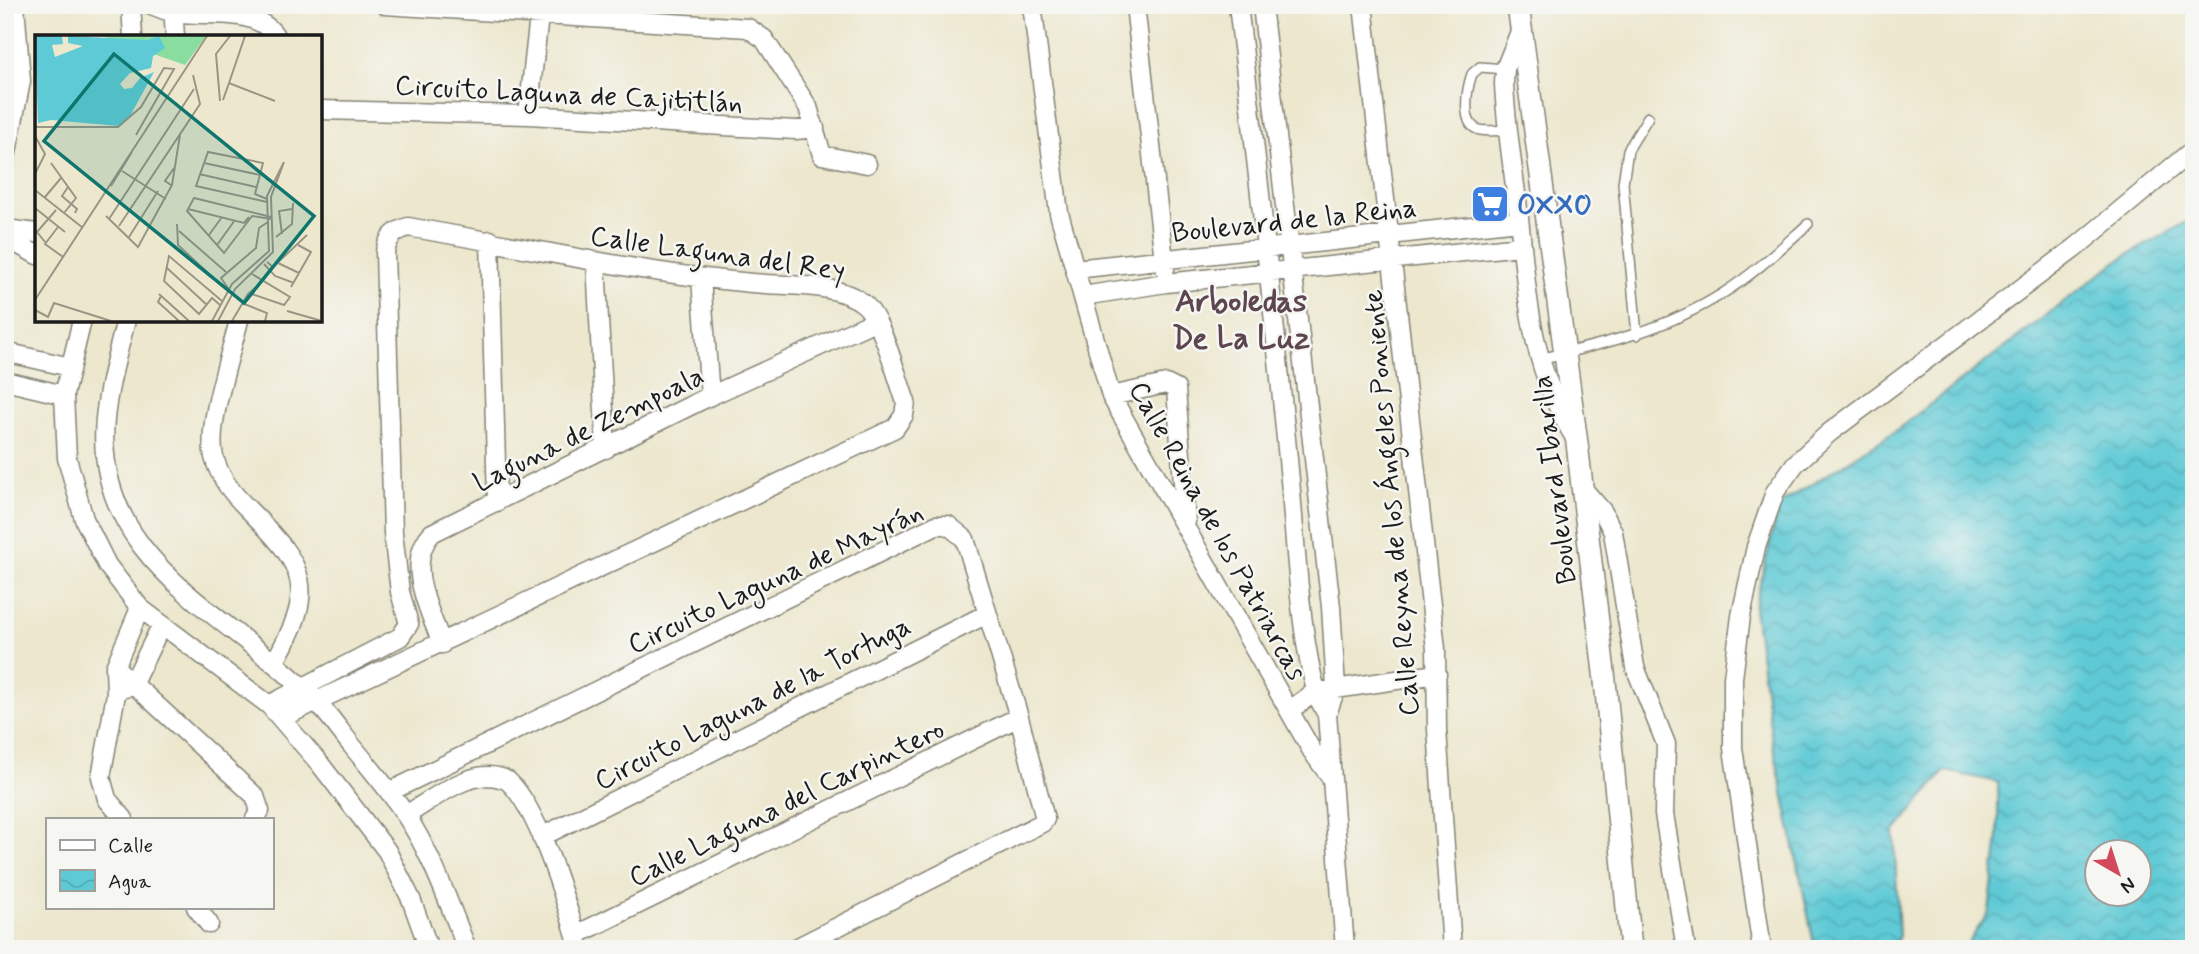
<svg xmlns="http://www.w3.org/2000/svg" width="2199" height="954" font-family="Mynerve,sans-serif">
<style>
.water{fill:url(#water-waves);stroke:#3d7379;stroke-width:2;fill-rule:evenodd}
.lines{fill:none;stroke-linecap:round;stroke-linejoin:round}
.service-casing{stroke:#848274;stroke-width:12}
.minor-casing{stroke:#848274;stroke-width:21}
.tertiary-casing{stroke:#848274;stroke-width:24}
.service{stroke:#fff;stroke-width:9}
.minor{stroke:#fff;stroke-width:18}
.tertiary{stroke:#fff;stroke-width:21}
.labels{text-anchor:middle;stroke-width:5;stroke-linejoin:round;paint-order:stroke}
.street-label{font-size:28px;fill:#1c1c1c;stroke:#f6f6f2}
.shop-label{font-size:28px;font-weight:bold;fill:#366cbe;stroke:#f6f6f2;text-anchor:start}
.quarter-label{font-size:32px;font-weight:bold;fill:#5e4650;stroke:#f6f6f2}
.inset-road{fill:none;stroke:#999686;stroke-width:2}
.view{fill:#0f766e;fill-opacity:0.15;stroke:#0f766e;stroke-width:3.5}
.inset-edge{fill:none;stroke:#1c1c1c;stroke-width:3.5}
</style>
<defs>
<pattern id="water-waves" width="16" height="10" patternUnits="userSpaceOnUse" patternTransform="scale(1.75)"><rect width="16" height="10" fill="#5ecad6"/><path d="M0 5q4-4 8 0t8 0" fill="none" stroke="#51adb7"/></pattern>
</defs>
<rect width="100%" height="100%" fill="#f6f6f2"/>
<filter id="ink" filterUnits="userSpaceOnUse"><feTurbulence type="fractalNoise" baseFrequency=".0143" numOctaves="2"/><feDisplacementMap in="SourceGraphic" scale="14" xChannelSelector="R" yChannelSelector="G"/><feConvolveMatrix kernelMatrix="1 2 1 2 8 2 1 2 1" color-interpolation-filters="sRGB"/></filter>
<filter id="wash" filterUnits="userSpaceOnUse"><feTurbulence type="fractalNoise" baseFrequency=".00686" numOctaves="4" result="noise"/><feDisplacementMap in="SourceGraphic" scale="28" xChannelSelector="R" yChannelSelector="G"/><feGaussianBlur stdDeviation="1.57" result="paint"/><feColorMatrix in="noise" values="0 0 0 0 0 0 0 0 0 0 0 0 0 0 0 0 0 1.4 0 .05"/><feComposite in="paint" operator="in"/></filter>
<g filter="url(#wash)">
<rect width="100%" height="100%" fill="#ece7cd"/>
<!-- water -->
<path class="water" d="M2194,218V949H1964L1989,912L1998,837V782L1945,771L1894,832L1899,936L1892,949H1815L1771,734L1754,609L1779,505L1894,432L2117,261ZM2098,852H2140V894H2098Z"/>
</g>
<g filter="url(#ink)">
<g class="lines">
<defs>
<path id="service" d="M1505,69L1480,67L1472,74C1467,88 1460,126 1480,130C1488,132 1499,130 1508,130
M1637,335L1623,183L1628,150L1648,117
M1539,359C1605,344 1668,329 1725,292C1755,273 1781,248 1808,224"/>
<path id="minor" d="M131,5L133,37
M151,5C158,7 165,11 172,12C203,18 257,5 276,37
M173,5L175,37
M385,5L748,28L764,39L808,107L822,155L867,164
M1032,5L1059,213L1111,396L1312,751L1331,778
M1135,5L1165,269
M1238,5C1257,164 1275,322 1290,480C1295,530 1301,680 1327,714
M1262,5L1331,607L1336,688L1327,714L1345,949
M1363,5L1436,649L1437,729L1452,949
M1521,29L1505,69L1504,84C1506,129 1514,173 1519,218C1528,300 1530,365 1575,438
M320,110L528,115L796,130L815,128
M528,115L539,16
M5,162L21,81L15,5
M5,229L37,233
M5,237L37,255
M490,240L497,502
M596,263L606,449
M1075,269L1519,221
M701,279L710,396
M1083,296L1166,283L1521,246
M82,320L64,395L67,458L84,519L107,565L140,608L269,705L320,764L387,851L411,899L429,949
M126,320C118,352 108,386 105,419C92,562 229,613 313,698C328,713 340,731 353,747C371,769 390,791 405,814C432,854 449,904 467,949
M239,320C231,354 206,425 214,457C220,479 233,494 249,510C307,568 317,589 274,663
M5,352L70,367
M5,381L64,395
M1111,396L1166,384L1176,389L1186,522
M1583,489L1603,512L1613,532L1635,667L1666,744L1664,814L1686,949
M442,644C430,611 404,563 432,533L710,396L875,321
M115,667L255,796L260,811L255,819
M125,688L133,683L161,626
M269,705L400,637L409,624L400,592L393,533L385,252C388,238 394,231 408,227C528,247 645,275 766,284C796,286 840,284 864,304C882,319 897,378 906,402L904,415L895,428L281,718
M1290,710L1315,692L1437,674
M389,792L936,525H948L965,539L1019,717L1045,819L1042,823L794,949
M406,815C434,799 475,763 508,781C540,810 567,906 580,949
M124,819L107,799L101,777L116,694L115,667L140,608
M541,837L987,614
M196,907L209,924
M576,935L1019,717
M1762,949L1733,748V678L1741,616L1756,547L1775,492L1795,464L1829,433L2075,248L2194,149"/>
<path id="tertiary" d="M1518,5L1577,443L1605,681L1631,949"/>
</defs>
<!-- service casing -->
<use href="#service" class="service-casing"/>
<!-- minor casing -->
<use href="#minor" class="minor-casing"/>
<!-- tertiary casing -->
<use href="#tertiary" class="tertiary-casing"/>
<!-- service -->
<use href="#service" class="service"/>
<!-- minor -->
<use href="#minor" class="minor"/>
<!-- tertiary -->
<use href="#tertiary" class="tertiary"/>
</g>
</g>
<!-- icons -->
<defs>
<symbol id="supermarket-square" viewBox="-11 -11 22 22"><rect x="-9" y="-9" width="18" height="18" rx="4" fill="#3f7fe0" stroke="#f6f6f2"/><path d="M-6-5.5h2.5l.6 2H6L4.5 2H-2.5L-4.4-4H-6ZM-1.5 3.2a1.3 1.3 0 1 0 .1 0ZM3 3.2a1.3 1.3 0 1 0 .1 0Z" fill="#fff"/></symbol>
</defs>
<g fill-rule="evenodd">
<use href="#supermarket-square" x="1468" y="182" width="44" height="44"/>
</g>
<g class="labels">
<!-- street labels -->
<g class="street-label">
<text transform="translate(569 93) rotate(3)" y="10">Circuito Laguna de Cajititlán</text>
<text transform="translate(1294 219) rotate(-6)" y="10">Boulevard de la Reina</text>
<text transform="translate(718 252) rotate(8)" y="10">Calle Laguna del Rey</text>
<text transform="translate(588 428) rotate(-26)" y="10">Laguna de Zempoala</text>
<text transform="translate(1553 480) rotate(-97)" y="10">Boulevard Ibarilla</text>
<text transform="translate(1390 503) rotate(-95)" y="10">Calle Reyna de los Ángeles Poniente</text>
<text transform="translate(1219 530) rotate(61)" y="10">Calle Reina de los Patriarcas</text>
<text transform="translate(775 577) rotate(-25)" y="10">Circuito Laguna de Mayrán</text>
<text transform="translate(752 702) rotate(-27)" y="10">Circuito Laguna de la Tortuga</text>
<text transform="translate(786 802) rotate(-26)" y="10">Calle Laguna del Carpintero</text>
</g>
<!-- shop labels -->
<g class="shop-label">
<text x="1517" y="214">OXXO</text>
</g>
<!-- quarter labels -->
<g class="quarter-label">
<text x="1241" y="311">Arboledas<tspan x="1241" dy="37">De La Luz</tspan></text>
</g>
</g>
<!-- overview -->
<g transform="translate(35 35)">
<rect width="287" height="287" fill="#ece7cd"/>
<path d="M67,1H171L150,30Z" fill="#88dd9f"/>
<path d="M0,1H27L28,9L17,10L20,22L48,11L33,8V1L113,5L124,1L130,13L118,21L116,33L95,38L85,49L89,54L97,53L105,43L119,37L94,83L84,91L16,85L3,88Z" fill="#5ecad6"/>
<path class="inset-road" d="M194,48L210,1M188,65L194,48L240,66M185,66L181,19L195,1M0,92H83L106,72L129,33L139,34L101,100M0,101L10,119L0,139M16,128L41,163L29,178M169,128L225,140M87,136L131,164M164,139L221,152M136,150L130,146L139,133M76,151L97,117M33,152L27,161L42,174L40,178M0,155L48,193M10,162L26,143M232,167L161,151L173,117L228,128L220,159L232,164M0,173L30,197M153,174L209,188L214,182M71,181L103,212L137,150L145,100M236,182L159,163L152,176L189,218L217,181L236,184M74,184L159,54M142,189L143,210L187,251M84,191L165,69L158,40M23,192L10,209L28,222M144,196L191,237M247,199L244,176L257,174M174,200L187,182M94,202L123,156M241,202L257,189L258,168M10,207L2,197L21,175M182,210L200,185M232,227L238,232L272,200M243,228L264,238M229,229L240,241L259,248M132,233L172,270M256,252L276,217L263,210M195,256L186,243L221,213L224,193L233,187M214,258L249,270L255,262L217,239M124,259L154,286M126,261L123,267L144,286M0,265L172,1M207,268L232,278L230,286M185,270L177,263L164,279L129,246L134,221L187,266M0,275L13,282L19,268L76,286M252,276L287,286M177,286L197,249L234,216L232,161L249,127M183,286L200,254L238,217L236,162L249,127M197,286L213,259L226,248"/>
<path class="view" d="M79,19L279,181L209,268L9,106Z"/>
<rect width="287" height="287" class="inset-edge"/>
</g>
<!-- margin -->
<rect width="2199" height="954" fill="none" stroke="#f6f6f2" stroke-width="28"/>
<!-- legend -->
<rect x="46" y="818" width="228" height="91" fill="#f6f6f2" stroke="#9f9f9c" stroke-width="2"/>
<rect x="60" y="840" width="35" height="10" fill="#ffffff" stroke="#9f9f9c" stroke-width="2"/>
<text x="108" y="852" font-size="21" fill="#1c1c1c">Calle</text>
<rect x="60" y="870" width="35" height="21" fill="url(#water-waves)" stroke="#9f9f9c" stroke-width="2"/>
<text x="108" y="888" font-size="21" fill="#1c1c1c">Agua</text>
<!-- north arrow -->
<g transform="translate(2118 873) rotate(141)"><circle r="33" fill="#f6f6f2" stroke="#9f9f9c" stroke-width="2"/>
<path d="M0-5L12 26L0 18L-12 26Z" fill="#d1495b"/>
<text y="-10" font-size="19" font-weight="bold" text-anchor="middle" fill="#1c1c1c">N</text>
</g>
</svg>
